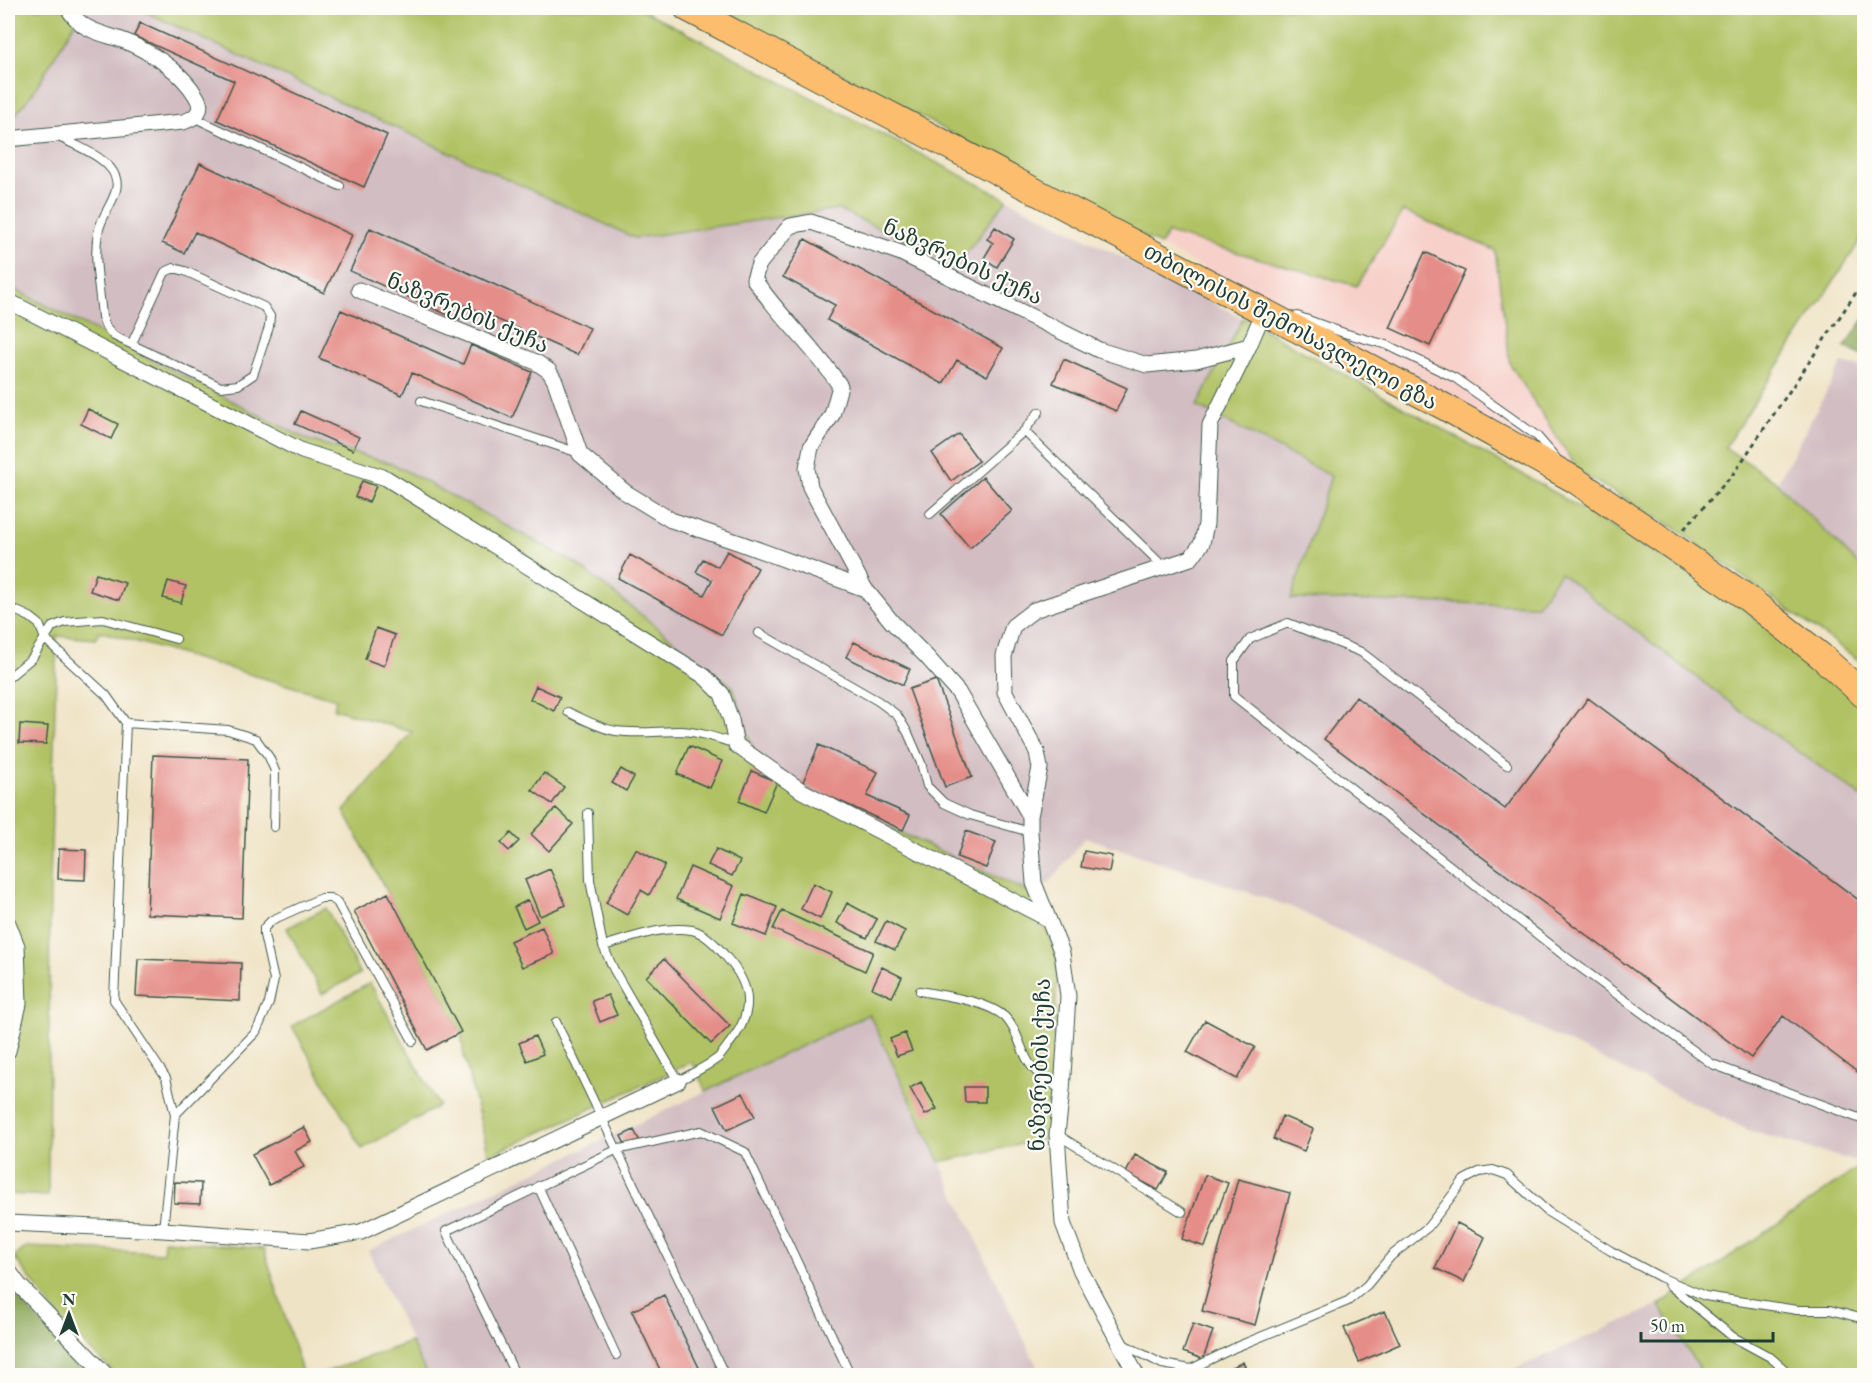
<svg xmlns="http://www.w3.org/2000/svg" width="1872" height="1383" font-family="'EB Garamond','Noto Serif Georgian',serif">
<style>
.built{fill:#f7d0ca}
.industrial{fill:#d2bec2}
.green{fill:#b1c265;stroke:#68804c;stroke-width:1.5}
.forest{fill:#8ca85a;stroke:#567247;stroke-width:1.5}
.building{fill:#e58e89}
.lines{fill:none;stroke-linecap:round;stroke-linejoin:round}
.service-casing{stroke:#3e564a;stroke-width:10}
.minor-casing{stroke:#3e564a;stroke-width:17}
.trunk-casing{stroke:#3e564a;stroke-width:28}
.path{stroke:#3e564a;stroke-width:3;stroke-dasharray:4.5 4.5;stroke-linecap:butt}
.service{stroke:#fff;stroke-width:8}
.minor{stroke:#fff;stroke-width:15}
.trunk{stroke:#fcbd6e;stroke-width:26}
.labels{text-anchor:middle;stroke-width:4.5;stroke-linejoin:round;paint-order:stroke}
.street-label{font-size:22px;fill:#1f3d34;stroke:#fdfcf7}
</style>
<rect width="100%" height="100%" fill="#fdfcf7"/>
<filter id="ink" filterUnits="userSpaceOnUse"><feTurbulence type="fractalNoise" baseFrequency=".0167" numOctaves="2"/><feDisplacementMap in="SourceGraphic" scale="12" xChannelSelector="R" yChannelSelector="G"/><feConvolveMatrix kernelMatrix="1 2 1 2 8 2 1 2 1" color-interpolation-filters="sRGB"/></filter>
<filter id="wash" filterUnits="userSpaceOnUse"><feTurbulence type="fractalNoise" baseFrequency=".008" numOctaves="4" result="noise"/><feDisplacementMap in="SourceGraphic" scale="24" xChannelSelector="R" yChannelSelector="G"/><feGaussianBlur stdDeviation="1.35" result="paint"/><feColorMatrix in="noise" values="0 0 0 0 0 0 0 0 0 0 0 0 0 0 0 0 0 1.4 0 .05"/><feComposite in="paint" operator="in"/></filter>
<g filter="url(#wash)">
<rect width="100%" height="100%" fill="#efe3c5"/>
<!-- built -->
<path class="built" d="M1403,211L1495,250L1510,364L1579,472L1160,245L1168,233L1357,286Z"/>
<!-- industrial -->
<path class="industrial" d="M84,8H140L635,238L837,209L958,264L1007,199L1243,318L1197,406L1331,476L1291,599L1560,573L1741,711L1864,798V1164L1750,1131L1291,907L1085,837L1053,879L1033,894L795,784L393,464L308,440L8,286V124L32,94Z
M1842,363L1864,368V570L1777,483Z
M869,1014L1041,1375H427L368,1251Z
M1659,1305L1703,1375L1499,1376Z"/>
<!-- green -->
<path class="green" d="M8,8H84L32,94L8,124Z
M137,8H639L1007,199L958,264L837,209L635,238Z
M718,8H1864V235L1725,447L1777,483L1864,570V664L1672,526L1579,472L1510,364L1495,250L1403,211L1357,286L1168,233L1160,245Z
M8,286L308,440L393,464L575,563L733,687L754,752L795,784L1033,894L1058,959L1049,1138L940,1162L869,1014L706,1091L692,1062L489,1156L464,1056L461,1032L344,811L412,732L334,709L336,699L99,631L96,639L57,636L50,885L48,1196L8,1194Z
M1243,318L1535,481L1736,602L1864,705V798L1741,711L1560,573L1537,605L1291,599L1331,476L1197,406Z
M326,908L360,974L322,994L287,928Z
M370,983L439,1106L362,1149L292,1026Z
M1864,1164V1375H1703L1659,1305Z
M164,1240L264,1249L303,1375H117L67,1328L14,1257L27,1247L163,1253Z
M411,1342L427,1375H317Z"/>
<!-- forest -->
<path class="forest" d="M1864,319V357L1845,347Z
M8,1289L92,1375H8Z"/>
<g id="blocks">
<!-- building -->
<path class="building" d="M140,23L387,135L364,187L217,120L234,81L134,36Z
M200,163L352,235L324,293L195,232L184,253L162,243Z
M995,227L1014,239L997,267L984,258L993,243L987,239Z
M370,228L590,328L577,355L465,305L459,320L350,271Z
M805,239L1003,348L987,376L957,360L943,384L827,320L835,305L783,277Z
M1425,252L1465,271L1430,346L1390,328Z
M341,310L463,364L471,345L532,372L512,418L412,373L402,395L319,358Z
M1064,359L1127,388L1116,411L1053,383Z
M88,409L118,424L111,439L81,424Z
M301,411L359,437L353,450L295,424Z
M959,434L979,461L951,481L932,453Z
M983,477L1012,511L970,548L941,514Z
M362,481L376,486L369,502L355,497Z
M727,551L758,568L722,635L618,578L630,555L704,595L712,580L696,572L703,559L718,567Z
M96,574L125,583L119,600L90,591Z
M168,581L186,586L181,603L163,598Z
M376,628L395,635L384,666L365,659Z
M854,642L910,669L903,685L846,657Z
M936,680L972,777L945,787L909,689Z
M536,686L560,697L554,711L530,699Z
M1356,697L1505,809L1588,698L1864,904V1068L1860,1074L1783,1016L1751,1058L1324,739Z
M20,724L48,726L46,744L19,743Z
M819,745L878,772L867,796L910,815L903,830L802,784Z
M689,746L722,761L710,788L677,774Z
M153,755L248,759L242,918L147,914Z
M621,769L634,777L626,791L612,783Z
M752,771L777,782L764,812L739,801Z
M544,773L564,787L552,804L532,790Z
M556,808L573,824L549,851L531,834Z
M966,831L996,842L986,868L957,857Z
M511,833L519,841L509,851L501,843Z
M59,849L86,850L85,880L58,879Z
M636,849L665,865L649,895L641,890L627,915L606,903Z
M716,849L740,861L732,876L708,865Z
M1084,851L1112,856L1109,872L1081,867Z
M690,867L734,886L720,918L676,899Z
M550,869L566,905L540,916L525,880Z
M813,883L832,892L820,919L801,909Z
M388,893L461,1032L427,1050L354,911Z
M744,894L777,907L766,936L733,923Z
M528,900L538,921L524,928L514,907Z
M847,903L877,919L867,938L837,923Z
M782,911L873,952L865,971L773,929Z
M886,921L905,931L895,950L876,941Z
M542,927L554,954L522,967L510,941Z
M138,959L241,963L240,1001L136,996Z
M664,959L730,1026L711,1044L646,977Z
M882,967L902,977L892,997L872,988Z
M608,995L617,1015L600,1022L592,1001Z
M1205,1020L1255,1047L1237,1079L1187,1052Z
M905,1033L912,1051L897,1056L890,1039Z
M535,1036L543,1054L527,1061L519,1043Z
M921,1082L937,1109L925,1115L910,1088Z
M964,1087H985V1102H965Z
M743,1093L755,1117L727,1130L715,1106Z
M1282,1116L1313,1129L1304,1151L1273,1139Z
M304,1127L312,1142L295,1151L304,1167L269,1185L252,1154Z
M634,1130L639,1140L626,1146L621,1136Z
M1135,1155L1168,1172L1158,1190L1126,1173Z
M1205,1175L1228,1183L1205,1247L1182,1239Z
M1238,1179L1290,1193L1255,1325L1202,1311Z
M175,1182L201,1183L200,1204L174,1203Z
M1457,1223L1485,1237L1464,1282L1435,1268Z
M664,1295L703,1376H663L632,1311Z
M1385,1311L1400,1344L1359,1362L1344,1328Z
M1193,1324L1213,1331L1203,1359L1183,1352Z
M1243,1362L1249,1376H1214Z"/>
</g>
</g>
<g filter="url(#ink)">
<use href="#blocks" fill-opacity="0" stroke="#3e564a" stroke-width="1.5"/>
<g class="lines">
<defs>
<path id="service" d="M195,118L340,186
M59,137C78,147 123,162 116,190C112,205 101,217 98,233C93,259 100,290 102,317L106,327L114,336L221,387L238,385L253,375L269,327L270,316L264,307L185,271L174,268L165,272L132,343
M1297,316L1344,333L1387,345L1455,378L1537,436L1556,458
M421,401L579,453
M1024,431L1164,567
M930,514L1024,431L1039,412
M8,607L30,617L39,624L45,639L106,695L126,723L228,730L256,739L269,757L275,771L274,827
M759,633L878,701L897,715L908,733L921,763L927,786L944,803L970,815L1030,832
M8,678L32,658L52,627L65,622L103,619L176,639
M568,712C583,719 599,728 616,731C637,734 659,731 681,731C700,732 717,738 735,744
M126,723L114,1000L166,1078L175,1115L163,1230
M1507,765L1361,652L1288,623L1250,639L1234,661V696L1566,957L1712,1064L1864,1120
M588,813L590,880L603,946L614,970L678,1081C691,1074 706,1067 718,1058C722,1054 726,1048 729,1044C754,1014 753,987 727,958C719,948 706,933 692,930C662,925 632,938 603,946
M920,991C944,996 986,1000 1005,1017C1019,1031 1020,1052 1032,1067C1039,1076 1052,1083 1061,1090
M556,1022L725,1376
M175,1115L256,1032L269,1003L274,980L264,935V928L272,920L321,898H330L337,902L413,1041
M1058,1135L1182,1212
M538,1186L616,1355
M1668,1284L1733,1337L1770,1357L1792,1376
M1123,1344L1162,1364L1191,1369
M516,1376L446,1231L616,1150L701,1131L745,1152L851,1376
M1186,1376L1191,1369L1236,1347L1348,1301L1367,1285L1391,1256L1428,1227L1464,1180L1479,1172L1493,1170L1507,1175L1548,1212L1611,1251L1660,1277L1705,1296L1797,1310H1830L1864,1319"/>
<path id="minor" d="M8,139L183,122C196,118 205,110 196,96C181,71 154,54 127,42C113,36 96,34 83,25C78,21 71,14 68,8
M359,290L536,362L549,371L555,381L580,454L625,492L671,520L740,543L865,589
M8,301L302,451L386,478L704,676L722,694L731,720L736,745L802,791L1048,919
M1030,816L958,692L927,657L892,622L865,589L810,487L807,468L811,447L832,415L840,386C815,347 779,317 754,279L759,264L790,226L811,222L901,253L1099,350L1147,365L1196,360L1249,346
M8,923L17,946L19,1004L8,1051
M8,1223L163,1230L309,1241L361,1232L678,1081
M8,1270L19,1285L107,1376
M1137,1376L1081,1271L1063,1223L1057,1134L1062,1091L1068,996L1062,953L1034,883L1030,832V816L1040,768L1037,752L1005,692L1004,656L1013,626L1034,610L1191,558L1202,543L1206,524L1210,425L1249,346L1264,311"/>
<path id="trunk" d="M687,8L1443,406L1575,480L1746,597L1821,656L1864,695"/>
</defs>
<!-- service casing -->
<use href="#service" class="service-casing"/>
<!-- minor casing -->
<use href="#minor" class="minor-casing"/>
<!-- trunk casing -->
<use href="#trunk" class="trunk-casing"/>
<!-- path -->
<path class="path" d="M1684,529L1734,473L1864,281"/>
<!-- service -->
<use href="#service" class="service"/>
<!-- minor -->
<use href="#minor" class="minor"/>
<!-- trunk -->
<use href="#trunk" class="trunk"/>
</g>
</g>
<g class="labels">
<!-- street labels -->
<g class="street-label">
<text transform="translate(963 261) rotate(25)" y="8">ნაზვრების ქუჩა</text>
<text transform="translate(468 312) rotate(23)" y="8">ნაზვრების ქუჩა</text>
<text transform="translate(1291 326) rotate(28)" y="8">თბილისის შემოსავლელი გზა</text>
<text transform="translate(1039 1065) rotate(-88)" y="8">ნაზვრების ქუჩა</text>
</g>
</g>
<!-- margin -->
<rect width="1872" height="1383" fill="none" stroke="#fdfcf7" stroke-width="30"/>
<!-- north arrow -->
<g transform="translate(69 1314)" stroke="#fdfcf7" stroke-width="4.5" paint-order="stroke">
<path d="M0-4.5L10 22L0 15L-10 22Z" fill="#1f3d34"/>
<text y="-9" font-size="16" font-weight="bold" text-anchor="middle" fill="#1f3d34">N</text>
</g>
<!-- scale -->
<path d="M1641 1332v9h132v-9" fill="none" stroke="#1f3d34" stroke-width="3"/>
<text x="1650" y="1332" font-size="18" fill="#1f3d34" stroke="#fdfcf7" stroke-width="4.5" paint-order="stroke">50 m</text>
</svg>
